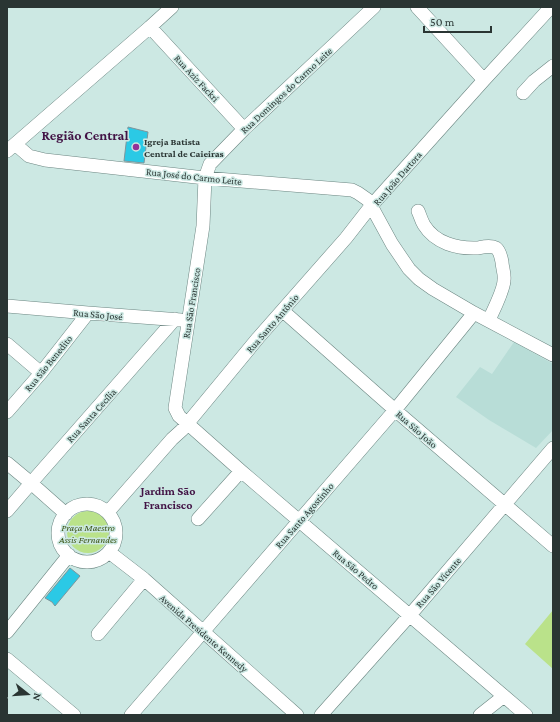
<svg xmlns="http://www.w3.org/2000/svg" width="560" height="722" font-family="'Crimson Pro',serif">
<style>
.built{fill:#b8ddd7}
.green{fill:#bae28a}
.building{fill:#2bc9e5;stroke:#7d969c}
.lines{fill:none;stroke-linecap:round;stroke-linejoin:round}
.minor-casing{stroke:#6c8682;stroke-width:14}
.minor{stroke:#fff;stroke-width:13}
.poi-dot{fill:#933199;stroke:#cce8e3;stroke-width:1.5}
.labels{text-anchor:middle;stroke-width:3;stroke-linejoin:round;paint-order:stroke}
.street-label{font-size:10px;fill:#2a3533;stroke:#cce8e3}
.poi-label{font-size:10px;font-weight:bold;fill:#2a3533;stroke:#cce8e3;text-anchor:start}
.park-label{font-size:10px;font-style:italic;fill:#3b5414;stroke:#cce8e3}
.quarter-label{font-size:12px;font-weight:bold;fill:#421345;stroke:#cce8e3}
.district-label{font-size:14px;font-weight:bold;fill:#421345;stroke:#cce8e3}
</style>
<rect width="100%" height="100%" fill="#cce8e3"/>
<!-- built -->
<path class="built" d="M514,342L553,364V430L536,448L489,420L456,397L480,367L492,374Z"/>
<!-- green -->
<path class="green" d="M67 532a21 21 0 1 1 42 0a21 21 0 1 1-42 0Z
M553,610V669L525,644Z"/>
<!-- building -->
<path class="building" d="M128,127L148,132L144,163L124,161Z
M70,568L80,576L55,606L52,602L45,598Z"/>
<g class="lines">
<defs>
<path id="minor" d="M374,7L244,129L210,164L205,178L203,226L175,408L179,416L241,471L526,715
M417,7L484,80
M150,27L244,129
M523,93L534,81L553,66
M15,144L29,156L45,160L205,178L352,190L358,193L368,200L392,244L409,269L419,279L433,289L474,313L553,355
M7,151L150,27L172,7
M418,211C420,215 421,220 424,225C435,243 457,249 478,248C483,247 490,245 496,248C500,251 501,257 502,262C502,267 505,274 504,280C504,290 493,311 489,320
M7,306L88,313L181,320
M283,311L395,410L553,546
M7,344L41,373
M7,412L41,373L88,313
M7,463L31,483L66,514
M58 533a29 29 0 1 1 58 0a29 29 0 1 1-58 0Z
M7,511L31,483L175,319
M108,512L172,439L182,430L258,338L346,238L371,206L484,80L551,7
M198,519L241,471
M109,552L144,579L297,715
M7,632L69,555
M98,634L144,579
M7,659L74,715
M131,715L395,410L474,313
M321,715L410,615L553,448
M480,715L504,696"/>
</defs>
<!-- minor casing -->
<use href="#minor" class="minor-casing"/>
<!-- minor -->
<use href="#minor" class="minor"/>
</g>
<!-- markers -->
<circle class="poi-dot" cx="136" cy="147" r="4"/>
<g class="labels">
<!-- street labels -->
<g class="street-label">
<text transform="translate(197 78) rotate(47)" y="4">Rua Aziz Fackri</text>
<text transform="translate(286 90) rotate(-43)" y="4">Rua Domingos do Carmo Leite</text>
<text transform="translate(194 176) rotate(6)" y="4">Rua José do Carmo Leite</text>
<text transform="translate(397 178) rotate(-49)" y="4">Rua João Dartora</text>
<text transform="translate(191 303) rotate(-81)" y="4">Rua São Francisco</text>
<text transform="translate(98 314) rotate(5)" y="4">Rua São José</text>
<text transform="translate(272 323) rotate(-49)" y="4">Rua Santo Antônio</text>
<text transform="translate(48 363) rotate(-51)" y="4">Rua São Benedito</text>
<text transform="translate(91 415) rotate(-48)" y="4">Rua Santa Cecília</text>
<text transform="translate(417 429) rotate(41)" y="4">Rua São João</text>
<text transform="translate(304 515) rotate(-49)" y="4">Rua Santo Agostinho</text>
<text transform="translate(356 569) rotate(40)" y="4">Rua São Pedro</text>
<text transform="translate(438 582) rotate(-49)" y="4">Rua São Vicente</text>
<text transform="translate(204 633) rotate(41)" y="4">Avenida Presidente Kennedy</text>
</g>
<!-- poi labels -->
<g class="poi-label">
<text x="144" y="145">Igreja Batista<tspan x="144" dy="12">Central de Caieiras</tspan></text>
</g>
<!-- park labels -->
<g class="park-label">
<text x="88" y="531">Praça Maestro<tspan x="88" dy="12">Assis Fernandes</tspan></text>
</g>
<!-- quarter labels -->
<g class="quarter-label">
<text x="168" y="495">Jardim São<tspan x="168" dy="14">Francisco</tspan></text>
</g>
<!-- district labels -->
<g class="district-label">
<text x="85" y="140">Região Central</text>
</g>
</g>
<!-- border -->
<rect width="560" height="722" fill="none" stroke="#2a3533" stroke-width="16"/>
<!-- north arrow -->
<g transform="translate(28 694) rotate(107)" stroke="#cce8e3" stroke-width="3" paint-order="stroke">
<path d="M0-3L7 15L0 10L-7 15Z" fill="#2a3533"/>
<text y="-6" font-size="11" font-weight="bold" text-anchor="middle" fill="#2a3533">N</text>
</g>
<!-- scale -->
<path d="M424 26v6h67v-6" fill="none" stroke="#2a3533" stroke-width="2"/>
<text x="430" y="26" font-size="12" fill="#2a3533" stroke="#cce8e3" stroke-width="3" paint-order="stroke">50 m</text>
</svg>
